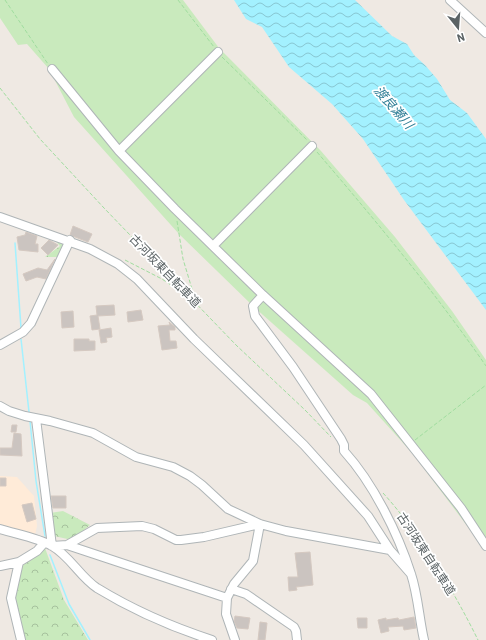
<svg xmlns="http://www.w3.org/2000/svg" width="486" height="640" font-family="Barlow,'Noto Sans JP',sans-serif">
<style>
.commercial{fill:#ffebd8}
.forest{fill:url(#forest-crowns)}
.pitch{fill:#c9eabd}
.water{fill:url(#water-waves)}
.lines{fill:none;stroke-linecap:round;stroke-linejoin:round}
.stream{stroke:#a3f1ff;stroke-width:1.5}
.building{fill:#cbc4c0;stroke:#d5c9c1}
.minor-casing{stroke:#afb5b7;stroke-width:10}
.path{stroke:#a0dd9f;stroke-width:1;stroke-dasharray:4 2;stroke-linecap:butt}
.minor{stroke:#fff;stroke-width:8}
.labels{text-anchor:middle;stroke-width:3.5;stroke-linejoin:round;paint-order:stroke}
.street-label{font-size:12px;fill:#5b6365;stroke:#fff}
.water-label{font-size:13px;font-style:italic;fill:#2e7e96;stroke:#fff}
</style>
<defs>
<pattern id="forest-crowns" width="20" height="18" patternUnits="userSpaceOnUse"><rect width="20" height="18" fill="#c9eabd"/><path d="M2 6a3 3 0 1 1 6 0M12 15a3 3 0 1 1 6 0" fill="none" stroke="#a6c19d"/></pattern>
<pattern id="water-waves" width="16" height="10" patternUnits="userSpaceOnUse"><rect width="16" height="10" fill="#a3f1ff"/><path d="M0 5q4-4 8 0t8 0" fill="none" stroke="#88c7d2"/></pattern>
</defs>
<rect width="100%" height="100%" fill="#efe9e3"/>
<!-- commercial -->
<path class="commercial" d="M0,476L17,477L34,496L37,526L35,535L0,524Z"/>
<!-- forest -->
<path class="forest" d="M51,236L66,245L59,257H45L60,246Z
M63,511L90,525L72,540L54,536L50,513Z
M45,548L64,600L88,640H24L15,595L21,567Z"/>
<!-- pitch -->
<path class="pitch" d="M0,0H183L219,48L321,151L395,237L452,311L486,360V551L413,454L367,403L353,395L253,306L179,234L74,117L49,69L27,44L18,45L0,18Z"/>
<!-- water -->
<path class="water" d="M234,0H355L392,36L407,44L414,55L425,65L437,79L450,100L467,113L486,139V310L404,200L363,139L332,104L289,67L262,27L246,19Z"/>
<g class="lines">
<!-- stream -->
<path class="stream" d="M15,243L21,328
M21,339L29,412
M30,421L36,481L45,536
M50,555L69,604L90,640"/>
</g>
<!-- building -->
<path class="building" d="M73,226L92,234L88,242L70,235Z
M26,232L37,236L35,244H38V252L19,250L17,237L25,235Z
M49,240L58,245L48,255L41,248Z
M55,259L46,279L37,277L26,281L23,274L38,268L47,270Z
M114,305L115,315L98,316L100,329L92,330L90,316L97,315L96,306Z
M141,310L143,320L128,322L127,312Z
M73,311L74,327L62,328L61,312Z
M169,322L175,327V330H169L170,341H176L177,348L162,350L158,326L170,325Z
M111,328L112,337L106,338L107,342L101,343L99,330Z
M74,339H89V341H95V350L74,351Z
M12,425H17L16,432H11Z
M14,433L21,434L22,456L0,455V448H12Z
M0,478H6V486H0Z
M51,496H66V508H53Z
M32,503L36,519L27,522L22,505Z
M310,552L313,585L296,587L297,590L289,591L288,577H298L295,553Z
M235,616L250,618L248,629L237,628L234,621Z
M414,617L416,628L404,630L403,626L388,627L389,631L381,633L378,620L386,618V620L398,618L399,620Z
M357,618H367V628H358Z
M260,622L267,623L265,640H258Z"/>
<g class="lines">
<defs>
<path id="minor" d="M450,0L486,33
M52,69L119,151L175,209L263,295L371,394L461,508L486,546
M119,151L218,52
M0,217L90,249L118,264L137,279L194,339L304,445L368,516L390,550
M213,246L312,146
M263,295L253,306L255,316L293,367L341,439L344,445V451C373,483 398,533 411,574C418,595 419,618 424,640
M0,345L23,332L31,323L70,240
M0,406L9,411L25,416L50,421L93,433L136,457L173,467L190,476L202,485L228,509L260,524L286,531L390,550L411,574
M36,419L52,546L67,545L227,598
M0,529C16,534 39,538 52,546C70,556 80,577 97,588C133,610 172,627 212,640
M67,545L97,528L142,526L154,529L176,540H181L204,537L260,524
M0,566L19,562
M231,589L246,594L294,627L296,631L297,640
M21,640L11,598L19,562L37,551L44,543
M235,640L226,614L227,598L234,584L253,561L260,524"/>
</defs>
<!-- minor casing -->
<use href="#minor" class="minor-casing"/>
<!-- path -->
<path class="path" d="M5,0L48,64
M178,0L214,47
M222,57L307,140
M0,88L40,139L104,208L236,345L305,410L331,437
M317,152C376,221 434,291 486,366
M177,221L183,259L192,289L190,298
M125,260L162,279L187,296
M415,440L486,385
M383,493C418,531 455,593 478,640"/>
<!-- minor -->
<use href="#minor" class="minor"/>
</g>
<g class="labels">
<!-- street labels -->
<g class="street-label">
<text transform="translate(165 271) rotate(46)" y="4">古河坂東自転車道</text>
<text transform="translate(426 554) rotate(57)" y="4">古河坂東自転車道</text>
</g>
<!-- water labels -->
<g class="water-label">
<text transform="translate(394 107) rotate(49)" y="5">渡良瀬川</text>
</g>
</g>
<!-- north arrow -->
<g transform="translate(458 28) rotate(163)" stroke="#ffffff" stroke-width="3" paint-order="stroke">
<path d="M0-3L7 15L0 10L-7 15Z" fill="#5b6365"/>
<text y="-6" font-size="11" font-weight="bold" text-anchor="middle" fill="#5b6365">N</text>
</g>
</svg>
